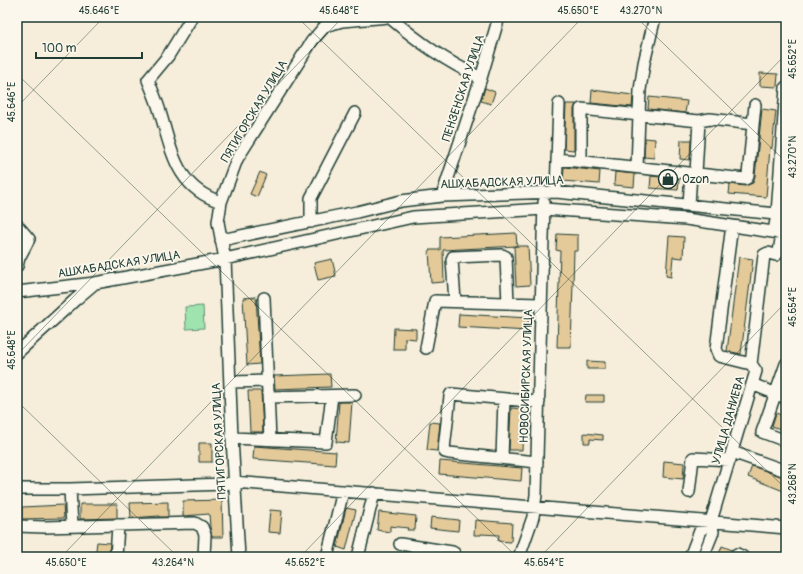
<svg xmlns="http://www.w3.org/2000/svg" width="803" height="574" font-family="Pangolin,sans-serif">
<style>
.pitch{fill:#9fe3af;stroke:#5f9072}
.building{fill:#e4c999;stroke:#1f3d34}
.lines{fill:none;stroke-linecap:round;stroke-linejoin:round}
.minor-casing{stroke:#1f3d34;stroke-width:14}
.minor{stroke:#fbf7ec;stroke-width:11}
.ticks{fill:none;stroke:#1f3d34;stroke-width:1;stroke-opacity:0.45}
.labels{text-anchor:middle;stroke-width:3.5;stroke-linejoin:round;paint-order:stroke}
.street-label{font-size:12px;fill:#1f3d34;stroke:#fbf7ec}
.poi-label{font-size:12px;fill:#1f3d34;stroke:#fbf7ec;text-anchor:start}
.neatline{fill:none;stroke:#1f3d34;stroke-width:1.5}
.ticks-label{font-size:10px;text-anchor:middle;fill:#1f3d34}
</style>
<rect width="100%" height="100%" fill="#f6eedb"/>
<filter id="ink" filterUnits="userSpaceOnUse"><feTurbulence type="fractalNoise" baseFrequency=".025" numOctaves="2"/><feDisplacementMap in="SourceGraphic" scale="8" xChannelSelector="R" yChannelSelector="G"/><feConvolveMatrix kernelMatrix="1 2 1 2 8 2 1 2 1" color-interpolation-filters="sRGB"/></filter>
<g filter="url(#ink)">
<!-- pitch -->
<path class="pitch" d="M203,306L204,328L186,329L185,307Z"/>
<!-- building -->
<path class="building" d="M760,73L778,74L777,87L760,86Z
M485,88L495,92L491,104L481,101Z
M592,90L633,95L632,107L591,103Z
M649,97L687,101L685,113L648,109Z
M566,104H576L574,109V150L564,149Z
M762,109L776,111L772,148H770L766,197L729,194L730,184L745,186L753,183L755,176Z
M645,138L655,139L654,158L644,157Z
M681,140H691L690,160L680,159Z
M564,167L600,171L599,184L563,181Z
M260,172L266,175L257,197L250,194Z
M615,172L635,174L634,187L614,185Z
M651,176L679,179L678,190L650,188Z
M516,233L517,246L443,250L444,282L431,283L429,250H440V237Z
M557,234L578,235V251H574L571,347H557L560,251L556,250Z
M669,236L684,237L683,258L673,257L671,277L666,276Z
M514,246H528L530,285L516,286Z
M739,257L753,259L741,354L727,351Z
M332,259L336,276L318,280L314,263Z
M256,297L260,364L247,365L243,298Z
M459,314L529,318L528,331L458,327Z
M394,328L416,329V339L405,338V349H393Z
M587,361L605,362V369H587Z
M330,374L331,387L275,389L274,376Z
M248,391H261L263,432H250Z
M586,395H604V402H585Z
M339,402H352L349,443L336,442Z
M511,408L524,409L522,450H509Z
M776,413L786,417V431L772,426Z
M430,422L440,423L437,451L427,450Z
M584,433L603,435V440L590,439V443H584Z
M199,443H212V462H199Z
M254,446L336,452L335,465L253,459Z
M440,461L522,468L521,481L439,474Z
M664,461L684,463L683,479L663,477Z
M752,466L786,478V492L748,477Z
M222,500L223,537H212L210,527L209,514L183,516V501Z
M168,502V517H159V516L131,518L130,503Z
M80,504H117V518L80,519Z
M63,505L64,518L22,519V507Z
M346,508L356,510L346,550L337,547Z
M270,510L282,511L280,533L268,532Z
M379,512L416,516L415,530H407L408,528L390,526V532L377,530Z
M431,517L459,520L458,531L430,528Z
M475,520L512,523L511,542L498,541L499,535L481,534V535H474Z
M97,542L110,543L109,557H95Z
M722,546L732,550L729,557H718Z"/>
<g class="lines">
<defs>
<path id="minor" d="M192,17L168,56L148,80C152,90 157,101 160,112C172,151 176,188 221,202
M557,159L745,179L747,178L748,175L755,105
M581,162V109L699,121L710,119L753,124
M637,167L640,90L644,63L655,17
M696,173L699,121
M556,192L559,104
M442,196L481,78L499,17
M689,205L691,173
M311,222V198L355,113
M17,225L29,239L19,258L17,266
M774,232L777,214L786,87
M221,240L357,212L401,201L442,196L556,192L786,215
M17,292L95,283L225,259L413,217L544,209L686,219L786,234
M264,298L270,440
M455,301L452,260L453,257L502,255L506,257L508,303
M426,348L435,301L541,304
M17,353L75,300L95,283
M751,364L764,255L768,253L776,255L779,252L782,233
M786,364L762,432L786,441
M230,382L268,381
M752,384L786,398
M269,397L355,395
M232,438L326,442L332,396
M732,452L786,471
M502,458L504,399
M537,462L449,453L445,452L444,449L450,396L451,394L539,402
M17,489H70L226,484L234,482L786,528
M70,489L72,526
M689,492L693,458L730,460
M17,526L44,527L195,523L202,527L205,535L204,557
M400,544L452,552L454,553L456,557
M116,557L118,525
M239,557L232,438L225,259L218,222L221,202L237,159L312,41L325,26L342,21L389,17C419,42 445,61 481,78
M327,557L343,491
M358,557L374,493
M519,557L533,517L536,495L544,202
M690,557L700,531L711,521
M703,557L713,532L711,521L756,371L751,364L719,356L716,349L731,233
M736,557L737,554L743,557"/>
</defs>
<!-- minor casing -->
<use href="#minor" class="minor-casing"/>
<!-- minor -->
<use href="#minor" class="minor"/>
</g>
</g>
<!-- ticks -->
<path class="ticks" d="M297,17L786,489M636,17L786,162M17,74L517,557M17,107L104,17M17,355L343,17M17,401L178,557M61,557L583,17M300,557L786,54M540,557L786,302M779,557L786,550"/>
<!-- icons -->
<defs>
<symbol id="shop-ring" viewBox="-11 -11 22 22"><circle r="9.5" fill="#fbf7ec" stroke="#1f3d34" stroke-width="1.5"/><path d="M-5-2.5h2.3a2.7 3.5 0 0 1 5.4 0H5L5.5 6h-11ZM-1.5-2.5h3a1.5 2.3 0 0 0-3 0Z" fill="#1f3d34"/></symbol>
</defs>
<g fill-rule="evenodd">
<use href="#shop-ring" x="657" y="168" width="22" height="22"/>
</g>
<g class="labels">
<!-- street labels -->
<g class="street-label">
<text transform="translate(463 88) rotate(-72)" y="4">ПЕНЗЕНСКАЯ УЛИЦА</text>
<text transform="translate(254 111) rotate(-59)" y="4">ПЯТИГОРСКАЯ УЛИЦА</text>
<text transform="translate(502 182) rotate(-2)" y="4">АШХАБАДСКАЯ УЛИЦА</text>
<text transform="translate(119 264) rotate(-9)" y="4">АШХАБАДСКАЯ УЛИЦА</text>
<text transform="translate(526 376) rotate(-88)" y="4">НОВОСИБИРСКАЯ УЛИЦА</text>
<text transform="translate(728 420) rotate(-74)" y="4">УЛИЦА ДАНИЕВА</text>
<text transform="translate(219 441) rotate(-93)" y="4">ПЯТИГОРСКАЯ УЛИЦА</text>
</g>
<!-- poi labels -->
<g class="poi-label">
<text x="682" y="183">Ozon</text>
</g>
</g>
<!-- margin -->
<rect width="803" height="574" fill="none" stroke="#fbf7ec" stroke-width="44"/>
<!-- scale -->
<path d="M36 52v6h106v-6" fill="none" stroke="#1f3d34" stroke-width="2"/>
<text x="42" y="52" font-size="12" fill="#1f3d34" stroke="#fbf7ec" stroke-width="3" paint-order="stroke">100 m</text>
<rect x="22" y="22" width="759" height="530" class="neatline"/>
<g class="ticks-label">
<text x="99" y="14">45.646°E</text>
<text x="339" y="14">45.648°E</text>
<text x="578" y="14">45.650°E</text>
<text x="641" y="14">43.270°N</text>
<text transform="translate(792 59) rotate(-90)" y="4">45.652°E</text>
<text transform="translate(11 102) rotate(-90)" y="4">45.646°E</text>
<text transform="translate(792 157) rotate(-90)" y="4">43.270°N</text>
<text transform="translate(792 307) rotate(-90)" y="4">45.654°E</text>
<text transform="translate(11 350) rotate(-90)" y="4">45.648°E</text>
<text transform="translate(792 484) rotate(-90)" y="4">43.268°N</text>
<text x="66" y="566">45.650°E</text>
<text x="173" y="566">43.264°N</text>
<text x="305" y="566">45.652°E</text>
<text x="544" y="566">45.654°E</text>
</g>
</svg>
